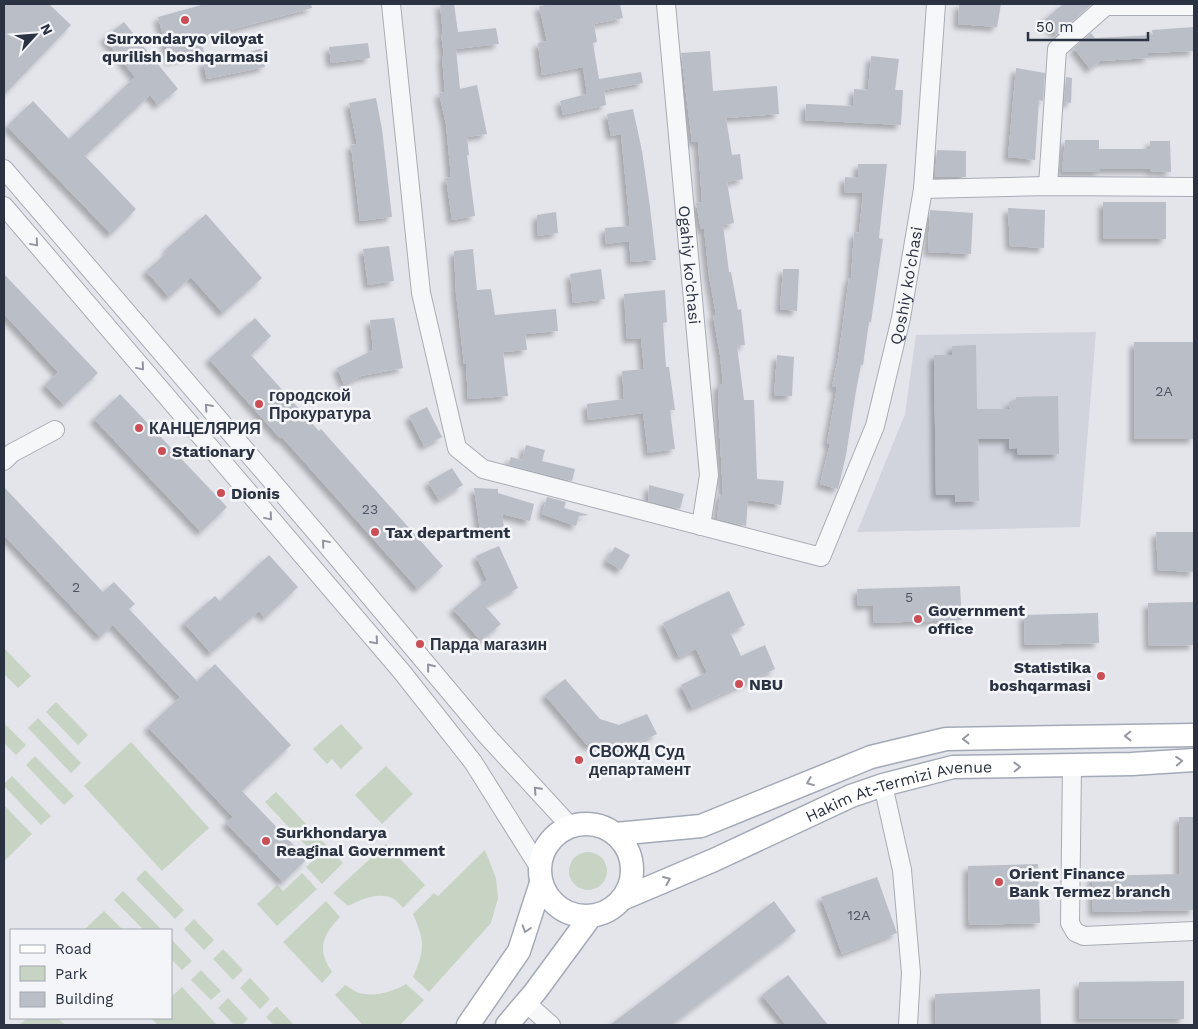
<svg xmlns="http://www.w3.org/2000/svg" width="1198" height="1029" font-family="'Work Sans',sans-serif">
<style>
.built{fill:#d1d4dd}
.green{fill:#c7d4c4}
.building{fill:#babec7;filter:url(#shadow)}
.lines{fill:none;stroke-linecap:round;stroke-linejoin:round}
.minor-casing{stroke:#a8acb5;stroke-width:20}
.major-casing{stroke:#a3a9b6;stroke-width:25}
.minor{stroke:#f6f7f9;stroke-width:18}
.major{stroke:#fff;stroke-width:22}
.oneway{stroke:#90949e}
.oneway2{stroke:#9598a0}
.poi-dot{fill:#ca4e56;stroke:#f3f5f8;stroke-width:2}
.labels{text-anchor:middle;stroke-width:5;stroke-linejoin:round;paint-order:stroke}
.number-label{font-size:14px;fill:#4f5563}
.poi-label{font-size:16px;font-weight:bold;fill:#2b3242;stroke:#f3f5f8;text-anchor:start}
.street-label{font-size:16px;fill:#2b3242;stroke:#f3f5f8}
</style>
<defs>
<filter id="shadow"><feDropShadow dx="-4.5" dy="4.5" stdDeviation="2.5" flood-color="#0004"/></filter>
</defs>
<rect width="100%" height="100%" fill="#e3e5eb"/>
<!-- built -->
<path class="built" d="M1096,332L1080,527L857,532L905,414L916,335Z"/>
<!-- green -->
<path class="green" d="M4,648L31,676L18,688L4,674Z
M56,702L88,735L78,745L46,712Z
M38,718L81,763L71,773L28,728Z
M341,724L363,748L341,769L332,759L327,764L313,749Z
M6,725L26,745L16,755L4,743V726Z
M131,742L209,828L162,871L84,786Z
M35,756L74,796L64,805L26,765Z
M386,766L413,794L382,824L355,795Z
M12,776L51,816L41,825L4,786V784Z
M276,792L343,863L322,884L306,867L317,857L265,802Z
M4,805L32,834L4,861Z
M386,844L425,885L403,908C400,905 397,901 394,899C380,891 361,899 348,906L333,893Z
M485,850L496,878L498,898L491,923L429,992L413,977C425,949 425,942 413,914L434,893L438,896Z
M569 871a19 19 0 1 1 38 0a19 19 0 1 1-38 0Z
M145,870L184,910L175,919L136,879Z
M302,873L317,889L277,926L257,904L277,885L283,891Z
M123,891L162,930H144L114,900Z
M326,901L340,917C323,935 316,949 332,972L322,983L283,942Z
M104,911L123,930H84Z
M194,919L214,940L204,950L184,929Z
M172,940L192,961L182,970L171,959Z
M223,949L243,970L233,980L213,959Z
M201,970L221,991L211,1000L191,980Z
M250,978L270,999L260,1009L240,988Z
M406,984L424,1000L400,1025H363L335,995L345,985C349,987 354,991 359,993C375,997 392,992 406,984Z
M182,987L217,1025H158L151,1018H171V997Z
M228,998L248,1019L242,1025H234L218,1008Z
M276,1007H277L294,1025H274L266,1017Z
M27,1018H58L65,1025H19Z"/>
<!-- building -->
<path class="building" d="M4,4H49L71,25L4,95Z
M205,4H311L312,8L200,38L204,52L170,61L158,17Z
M440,4H454L458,32L496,28L499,44L456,49L460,89L477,85L487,134L467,137L469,155H467L475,216L452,220L446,178L451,177L446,124L439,93L445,92L442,56H444L441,34H443Z
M552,4H620L623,18L594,24L597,42L593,43L599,79L641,72L643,83L604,90L606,105L563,115L560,101L587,94L583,67L542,75L538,43L547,41L539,6Z
M959,4H1001L997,27L958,24Z
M1063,4H1092L1057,35L1044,20Z
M124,22L178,89L158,105L150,95L85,156L136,209L111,234L7,126L33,101L69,139L135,77L104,38Z
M1194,27V51L1148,53V58L1100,61L1090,69L1074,48L1091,33L1095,38L1153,35L1152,30Z
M368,43L370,58L331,63L329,47Z
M261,49L265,67L207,79L203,62Z
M710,51L713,91L777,86L779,114L726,118L732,155L740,154L743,179L727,182L734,223L723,225L729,272H731L738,310L741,309L745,345L737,346L744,400H754L757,479L784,481L781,505L748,500L746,526L717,519L720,494H723L718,402V384H723L720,355L713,315H716L709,276L704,228L701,229L696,203L702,202L698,141L692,142L681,53Z
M871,56L899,59L895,90H903L901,125L805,120L806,104L853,106L854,89L868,90Z
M1016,68L1045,73L1043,101L1039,100L1035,160L1008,157Z
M1066,77L1072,78L1071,103L1064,102Z
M376,98L382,129L392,217L360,221L351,145L357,144L349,103Z
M633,109L642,151L650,207L656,260L631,262L629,241L606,244L605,228L630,226L621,134L611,136L607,114Z
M1065,140H1099V149H1150V141H1170L1171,172L1150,171V169H1100V172H1062Z
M937,150L966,151V177H935Z
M858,164H887L879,238L883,239L871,322H869L863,365H861L856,391L846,455L838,489L820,484L830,444L827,443L837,387L832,386L838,359L849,278H851L854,232L859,233L863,193L844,192L845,177L858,178Z
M1103,202H1166V239H1103Z
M1008,208L1045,210L1044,248L1010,246Z
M930,210L973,213L971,254L928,252Z
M556,212L558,233L538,236L537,215Z
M206,214L262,278L223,313L191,277L169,297L146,271L169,251L166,249Z
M389,246L394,281L368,285L363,249Z
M473,249L477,290L491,289L495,315L556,309L558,331L525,334L527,350L503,352L508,396L468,399L466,364H464L456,293L454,251Z
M601,269L605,299L573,303L570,274Z
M783,269H799L797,311L780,309Z
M4,274L98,373L64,405L45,385L58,372L4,314Z
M665,290L667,322L663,323L666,367H669L675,410H670L675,449L648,453L643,413L588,420L587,404L624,399L622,371L644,369L641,338L627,339L624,294Z
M255,318L271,336L251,355L319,431L321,429L443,566L418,589L282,437L280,438L209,359Z
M394,318L403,368L361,376L344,384L337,368L373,350L370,320Z
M1134,342H1194V439H1134Z
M976,345L977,409H1009V402H1016V397L1058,396L1059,454L1018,455L1017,448L1009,449V439H978L979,501L955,502V495H936L934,355H952V346Z
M777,355L794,357L792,396H774Z
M120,394L227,507L201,532L94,419Z
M427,407L442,437L424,446L409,416Z
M526,445L545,450L542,461L575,469L572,481L508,465L511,457L522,460Z
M452,468L463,485L439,500L428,482Z
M649,485L684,494L680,509L648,501Z
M4,487L103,592L114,582L135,604L129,609L197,681L215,664L291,745L242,791L307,859L283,882L226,823L233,817L148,727L180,697L113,625L100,637L4,535Z
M474,488L498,489V493L534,504L530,521L502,514L504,527L480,530Z
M547,497L566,502L564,508L589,515L579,516L576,526L542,514Z
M1156,532H1194V572L1158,570Z
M499,546L518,588L485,606L501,624L481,641L453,609L487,580L476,556Z
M615,547L630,555L621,570L606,561Z
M269,555L298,587L265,618L259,611L211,653L184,623L215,596L220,601Z
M960,586L962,620L874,623L873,605L858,606L857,589Z
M729,591L745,625L730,632L741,656L765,645L775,669L692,708L681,685L707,672L696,649L679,657L663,623Z
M1194,602V645L1149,646L1148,603Z
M1098,613L1099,643L1025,645L1024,615Z
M565,679L600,719L619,725L647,714L657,734L624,749L587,745L545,695Z
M1179,817H1194V910L1093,912L1092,876L1179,874Z
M1038,864L1040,923L969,925L968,866Z
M877,877L897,933L842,954L821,897Z
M774,901L796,931L671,1025H610Z
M788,975L828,1025H786L762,995Z
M1184,981V1019H1079V982Z
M1040,989L1041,1025H936L935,994Z"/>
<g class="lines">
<defs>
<g id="minor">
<path id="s1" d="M391,4L421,293L457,448L483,469L821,557L875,426L901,318L923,189L936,4"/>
<path id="s2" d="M666,4L709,475L701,526"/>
<path d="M1105,6H1194"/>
<path d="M4,169L319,536L487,736L570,826"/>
<path d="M1048,186L1057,49L1108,4"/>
<path d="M923,189L1048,186L1194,187"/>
<path d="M4,206L402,672L473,762L539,867"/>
<path d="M4,461L12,453L55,430"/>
<path d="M1072,766L1070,923L1075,932L1084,936L1194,931"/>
<path d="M883,785L902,870L911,973L908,1025"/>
<path d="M526,1003L551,1025"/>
</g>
<g id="major">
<circle cx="586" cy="870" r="46"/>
<path d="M616,834L701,826L871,757L946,739L1194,735"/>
<path id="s3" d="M622,899L714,860L851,796L883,785L953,767L1132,764L1194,760"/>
<path d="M468,1025L519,951L541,883"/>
<path d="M507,1025L535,992L591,916"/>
</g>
</defs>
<!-- minor casing -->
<use href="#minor" class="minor-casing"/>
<!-- major casing -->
<use href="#major" class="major-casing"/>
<!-- minor -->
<use href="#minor" class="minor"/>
<!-- major -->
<use href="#major" class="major"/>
</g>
<!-- one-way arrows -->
<defs><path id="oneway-chevron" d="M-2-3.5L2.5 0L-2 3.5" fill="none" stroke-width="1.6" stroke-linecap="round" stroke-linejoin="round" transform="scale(1.25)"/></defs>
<g class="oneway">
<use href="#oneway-chevron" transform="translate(35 243) rotate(50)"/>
<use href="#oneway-chevron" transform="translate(141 367) rotate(50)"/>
<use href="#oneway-chevron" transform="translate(208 407) rotate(-131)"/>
<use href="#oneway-chevron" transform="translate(269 517) rotate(50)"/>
<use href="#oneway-chevron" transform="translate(325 543) rotate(-130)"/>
<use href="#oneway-chevron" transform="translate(375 641) rotate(49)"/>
<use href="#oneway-chevron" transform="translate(430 667) rotate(-129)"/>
<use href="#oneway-chevron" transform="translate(537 790) rotate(-133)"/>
</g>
<g class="oneway2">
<use href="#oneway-chevron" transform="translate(1128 736) rotate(179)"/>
<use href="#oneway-chevron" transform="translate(966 739) rotate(179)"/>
<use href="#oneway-chevron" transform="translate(1179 761) rotate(-4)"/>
<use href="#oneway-chevron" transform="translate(1017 767) rotate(-1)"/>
<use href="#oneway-chevron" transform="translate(810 782) rotate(158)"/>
<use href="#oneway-chevron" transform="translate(667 880) rotate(-23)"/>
<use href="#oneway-chevron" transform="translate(526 929) rotate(108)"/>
</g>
<!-- markers -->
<g class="poi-dot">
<circle cx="185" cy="20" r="5"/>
<circle cx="259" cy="404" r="5"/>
<circle cx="139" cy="428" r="5"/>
<circle cx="162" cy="451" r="5"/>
<circle cx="221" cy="493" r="5"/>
<circle cx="375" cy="532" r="5"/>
<circle cx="918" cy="619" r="5"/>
<circle cx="420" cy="644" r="5"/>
<circle cx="1101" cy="676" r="5"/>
<circle cx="739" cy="684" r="5"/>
<circle cx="579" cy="760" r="5"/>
<circle cx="266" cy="841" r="5"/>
<circle cx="999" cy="882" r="5"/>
</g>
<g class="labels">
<!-- number labels -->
<g class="number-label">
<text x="1164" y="396">2A</text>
<text x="370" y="514">23</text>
<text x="76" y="592">2</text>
<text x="909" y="602">5</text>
<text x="859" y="920">12A</text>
</g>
<!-- poi labels -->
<g class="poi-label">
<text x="185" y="44" text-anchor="middle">Surxondaryo viloyat<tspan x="185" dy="18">qurilish boshqarmasi</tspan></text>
<text x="269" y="401">городской<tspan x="269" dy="18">Прокуратура</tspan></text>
<text x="149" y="434">КАНЦЕЛЯРИЯ</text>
<text x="172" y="457">Stationary</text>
<text x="231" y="499">Dionis</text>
<text x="385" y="538">Tax department</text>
<text x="928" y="616">Government<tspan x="928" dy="18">office</tspan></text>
<text x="430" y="650">Парда магазин</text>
<text x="1091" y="673" text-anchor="end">Statistika<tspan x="1091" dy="18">boshqarmasi</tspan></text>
<text x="749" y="690">NBU</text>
<text x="589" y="757">СВОЖД Суд<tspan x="589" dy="18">департамент</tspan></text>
<text x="276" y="838">Surkhondarya<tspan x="276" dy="18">Reaginal Government</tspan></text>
<text x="1009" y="879">Orient Finance<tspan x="1009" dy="18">Bank Termez branch</tspan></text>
</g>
<!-- street labels -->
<g class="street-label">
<text dy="6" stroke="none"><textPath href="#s2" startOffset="262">Ogahiy ko'chasi</textPath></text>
<text dy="6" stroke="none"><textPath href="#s1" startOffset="1118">Qoshiy ko'chasi</textPath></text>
<text dy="6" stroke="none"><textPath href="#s3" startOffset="299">Hakim At-Termizi Avenue</textPath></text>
</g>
</g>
<!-- border -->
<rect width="1198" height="1029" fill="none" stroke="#2b3242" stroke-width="10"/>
<!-- legend -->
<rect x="10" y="929" width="162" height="90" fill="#f3f5f8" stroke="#a3a7af"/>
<rect x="20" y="945" width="25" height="8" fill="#ffffff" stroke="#a3a7af"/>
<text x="55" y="954" font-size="15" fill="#2b3242">Road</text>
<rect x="20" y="966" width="25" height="15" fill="#c7d4c4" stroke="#a3a7af"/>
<text x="55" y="979" font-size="15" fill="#2b3242">Park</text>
<rect x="20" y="992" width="25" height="15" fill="#babec7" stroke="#a3a7af"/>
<text x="55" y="1004" font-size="15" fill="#2b3242">Building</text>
<!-- north arrow -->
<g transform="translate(35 35) rotate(64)" stroke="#f3f5f8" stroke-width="4" paint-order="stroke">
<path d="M0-4L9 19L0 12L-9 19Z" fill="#2b3242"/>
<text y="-8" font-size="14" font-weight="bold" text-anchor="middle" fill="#2b3242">N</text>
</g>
<!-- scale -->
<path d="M1028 32v8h120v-8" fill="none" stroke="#2b3242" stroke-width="2.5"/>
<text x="1036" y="32" font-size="15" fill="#2b3242" stroke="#f3f5f8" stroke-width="4" paint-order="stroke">50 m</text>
</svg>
